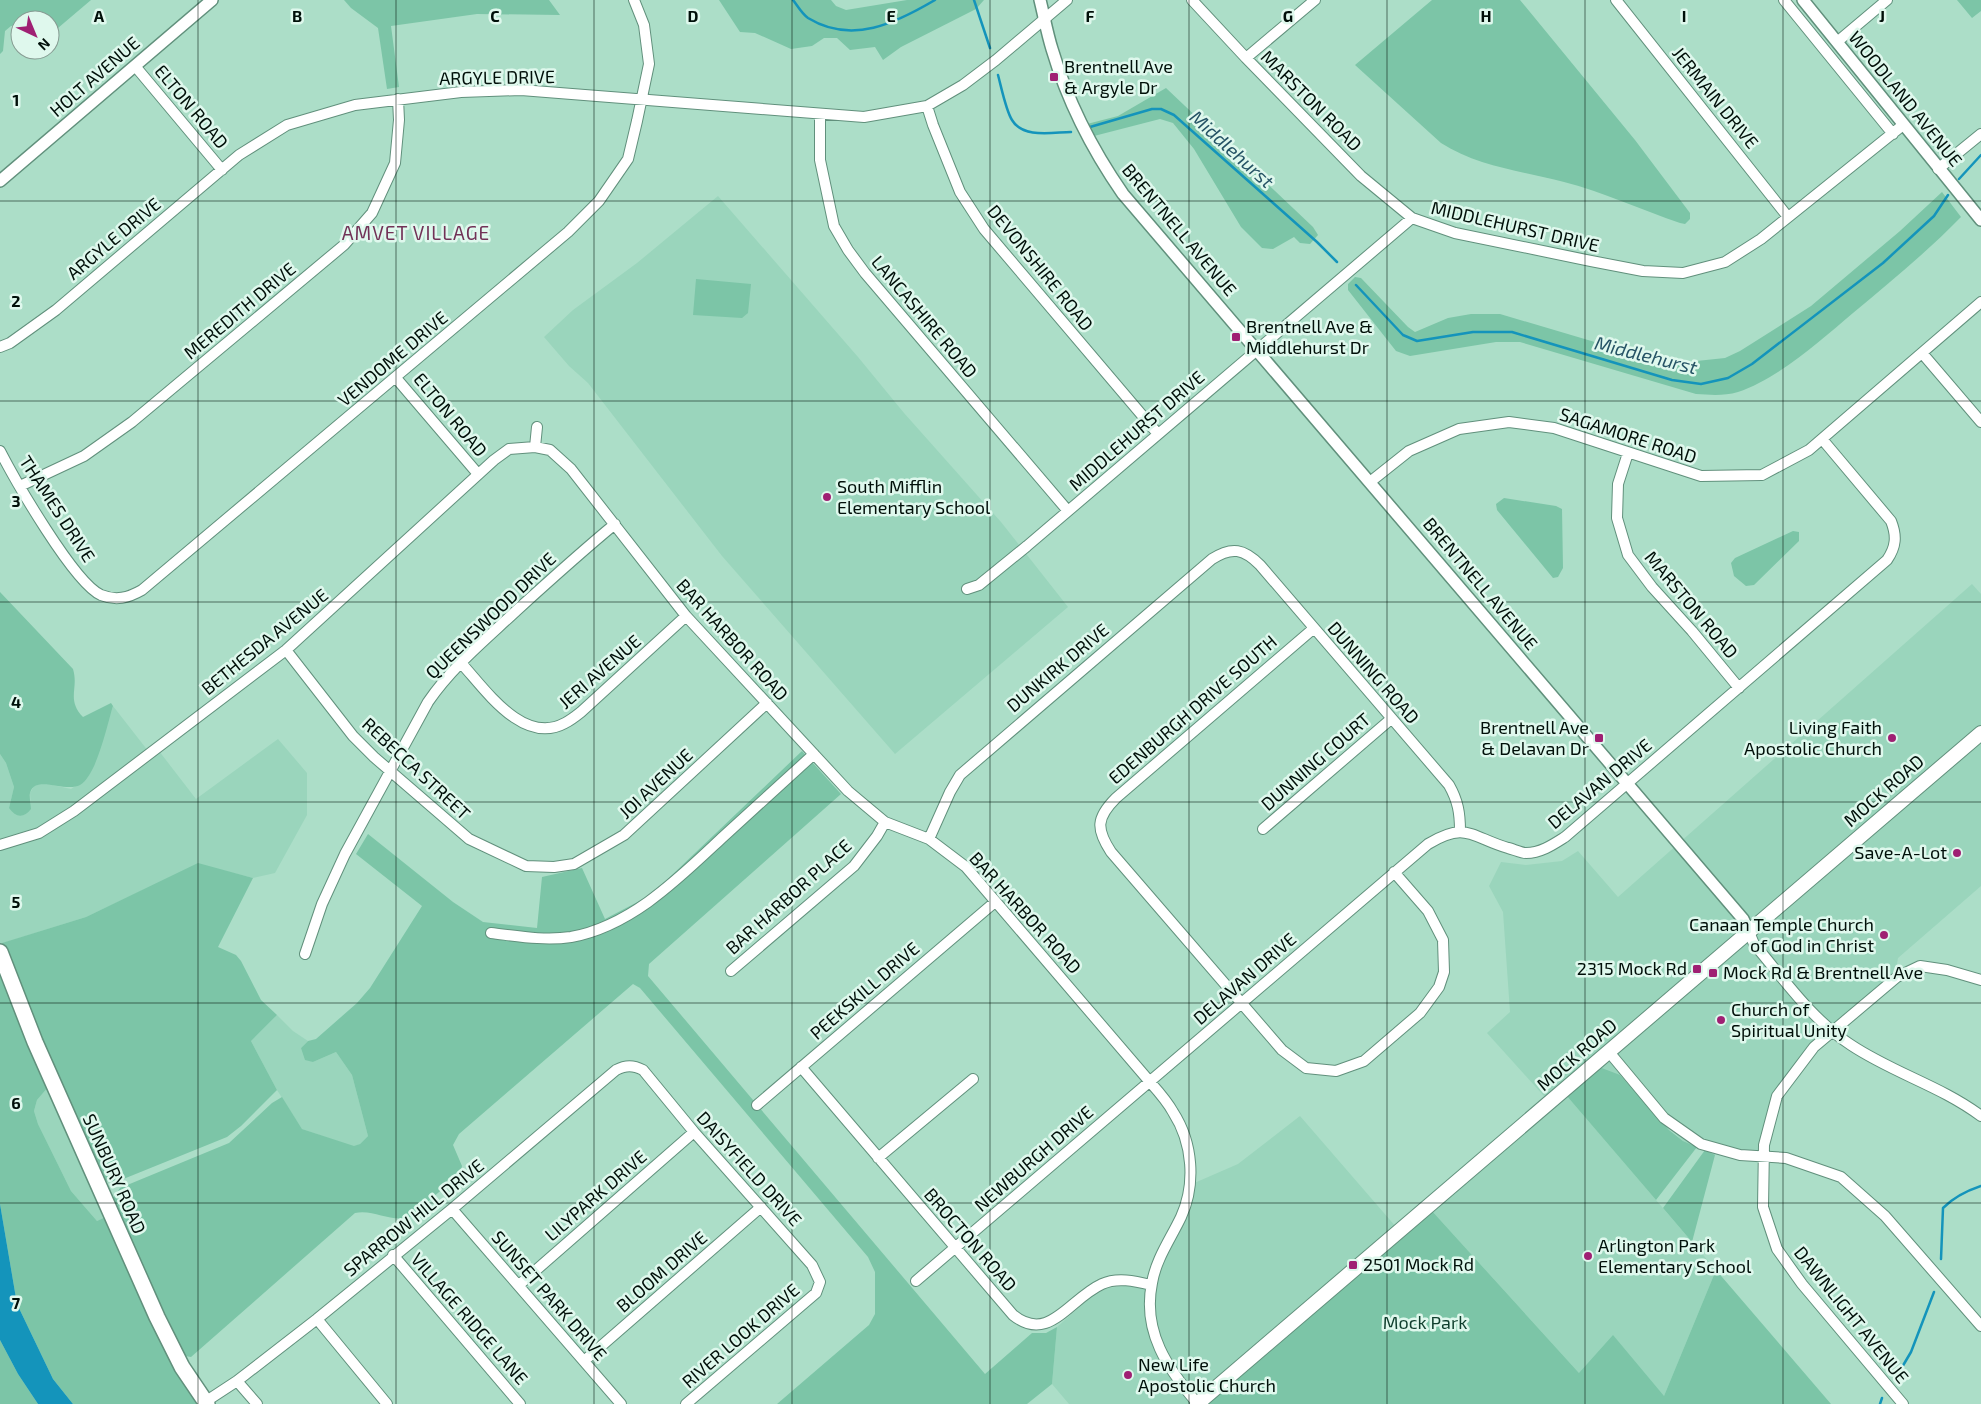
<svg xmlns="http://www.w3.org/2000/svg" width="1981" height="1404" font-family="'Exo 2',sans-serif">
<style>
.built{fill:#9ad5bc}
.green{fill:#7cc5a7}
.water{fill:#1494bb}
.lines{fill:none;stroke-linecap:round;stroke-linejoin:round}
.stream{stroke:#1494bb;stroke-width:2.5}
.minor-casing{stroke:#61907c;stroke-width:12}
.tertiary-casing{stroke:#61907c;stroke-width:14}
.secondary-casing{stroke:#61907c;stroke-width:16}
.primary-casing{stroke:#61907c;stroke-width:18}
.minor{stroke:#fff;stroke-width:10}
.tertiary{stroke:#fff;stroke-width:11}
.secondary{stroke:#fff;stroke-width:14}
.primary{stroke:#fff;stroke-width:15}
.grid{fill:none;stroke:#000f09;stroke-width:1;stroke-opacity:0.55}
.poi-dot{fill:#9f2073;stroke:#dff8ed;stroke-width:2}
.labels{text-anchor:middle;stroke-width:5;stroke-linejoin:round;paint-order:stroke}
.poi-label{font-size:18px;fill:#000f09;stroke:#dff8ed;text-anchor:start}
.street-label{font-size:18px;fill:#000f09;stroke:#dff8ed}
.park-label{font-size:18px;fill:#103f2e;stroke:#dff8ed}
.water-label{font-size:19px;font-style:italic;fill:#255365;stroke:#dff8ed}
.neighbourhood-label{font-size:19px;letter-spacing:1px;fill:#713257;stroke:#dff8ed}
.grid-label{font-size:16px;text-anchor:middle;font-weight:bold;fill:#000f09;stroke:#dff8ed;stroke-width:5;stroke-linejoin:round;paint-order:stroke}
</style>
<rect width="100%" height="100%" fill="#acdec8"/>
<!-- built -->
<path class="built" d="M718,196L858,357L904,413L1001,522L1068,607L895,754L722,556L588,383L569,366L544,337L573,310L637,263Z
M1972,584L1981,594V886L1898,958L1894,982L1800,1065L1781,1088L1764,1158L1716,1150L1715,1155L1683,1141L1656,1116L1620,1075L1566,1095L1716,1270L1664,1396L1579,1373L1432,1211L1553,1106L1487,1033L1510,1012L1503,912L1489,886L1501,862L1526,865L1562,861L1578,851L1618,897Z
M113,706L152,756L159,751L196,799L278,739L307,773V815L275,873L253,878L198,864L86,917L0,944V754L6,763L14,787L9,808L31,809L30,793L34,786L43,783L71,789L88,777L95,762Z
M277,1015L293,1031L308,1041L301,1048L313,1062L336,1052L352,1075L368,1136L360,1144L354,1147L302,1129L277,1090L251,1041Z
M49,1086L117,1213L97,1221L71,1191L38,1124L34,1111L37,1100Z
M1300,1116L1403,1235L1206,1404H1069L1052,1384L1057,1327L1094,1294L1108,1288L1125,1286L1152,1289L1192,1184L1238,1164Z"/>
<!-- green -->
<path class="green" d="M0,0H91L58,28H50V20H20V25L11,26L5,31L3,51L0,54Z
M344,0H549L560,15L477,14L391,26L399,87L387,89L378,28L351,8Z
M719,0H831L836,6L846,10L907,0H984L976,9L901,47L883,60L875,47L850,50L837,38H824L812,46L791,49L755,33L740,32Z
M1432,0H1520L1635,140L1690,213V219L1685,224L1680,223C1642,210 1603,192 1564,182C1523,171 1478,167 1441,143L1355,65Z
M1957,0H1981V11L1972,18Z
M1166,88L1313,227L1318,235L1310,244L1300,243L1294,237L1273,249L1262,248L1241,227L1194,149L1173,123L1160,119L1094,136L1087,124L1118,116Z
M1942,192L1961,217C1927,252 1890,282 1853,313C1821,340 1778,379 1738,392C1724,396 1711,395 1696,394L1520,342H1496L1410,356L1396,351L1348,290V284L1355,277L1361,278L1408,327L1415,332L1448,318L1471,314H1500L1652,359L1687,362L1725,358L1740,351L1811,306L1900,231Z
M696,279L751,284L748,313L742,318L693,315Z
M1504,498L1556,506L1562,509L1563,568L1558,577L1553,578L1497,510L1496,504Z
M1793,531L1799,532V541L1754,585L1746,586L1734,576L1731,563L1735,558Z
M0,592L73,669C79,689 66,699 83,717L111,703L113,706C107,725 97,775 80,785C65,793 35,774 30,793C29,797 31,804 31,809C24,818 16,818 9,808L14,787L6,763L0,754Z
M802,751L841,794L649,964L648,976L985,1374L1032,1333H1046L1057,1327L1052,1384L1027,1404H777L869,1325L875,1314V1272L868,1257L640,988L633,984L459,1134L453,1145L462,1166L460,1174L410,1217C391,1223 374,1209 355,1213L191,1357L185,1356L112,1200L120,1188L229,1143L272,1103L282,1097L302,1129L354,1146L360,1144L368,1136L352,1075L336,1052L313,1062L305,1060L301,1048L308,1041L316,1039L357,1003L370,988L422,906L356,854L368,834L453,902L483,922L537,928L542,877L582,868L605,919L651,895Z
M198,863L253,878L218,947L236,955L241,961L261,1000L277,1015L251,1041L277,1090L241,1126L227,1137L111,1184L104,1179L14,977L2,943L86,917Z
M0,974L6,991L49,1086L37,1100L34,1111L38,1124L71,1191L97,1221L108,1216L199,1404H73L53,1379L17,1304L0,1204Z
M1599,1067L1620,1075L1669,1130L1683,1141L1697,1147L1656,1200L1566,1095Z
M1705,1150L1715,1155L1692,1242L1663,1208Z
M1432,1211L1579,1373L1613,1335L1664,1396L1716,1270L1831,1404H1206Z
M0,1340L18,1374L38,1404H0Z"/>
<!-- water -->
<path class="water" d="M0,1204L17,1304L53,1379L73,1404H38L18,1374L0,1340Z"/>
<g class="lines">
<!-- stream -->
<path class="stream" d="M793,0C797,5 802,14 808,18C852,45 896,23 935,0
M974,0L990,48
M998,75C1001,86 1006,111 1012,120C1023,139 1054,132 1071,132
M1090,127L1152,109H1161L1174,115L1317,242L1337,262
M1959,179L1981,155
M1356,285L1403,335L1417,341L1473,332H1512L1672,380L1701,384L1728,378L1752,364L1883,263L1934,216L1948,195
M1941,1259L1943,1208C1954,1197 1966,1191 1981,1186
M1898,1374L1911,1352L1934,1292
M1880,1404L1882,1398"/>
<defs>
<path id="minor" d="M1192,0L1246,58L1361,176L1412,218
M1616,0L1788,217
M1784,0L1893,134
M1837,42L1887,0
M1246,58L1315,0
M135,66L222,170
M927,106L933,125L960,192L984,229L1158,434
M820,115V160L834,226L848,250L865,273L1068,511
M1938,169L1981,134
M0,347L10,343L56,310L239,155L287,125L355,105L461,92L521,90L864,117L927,106L963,85L996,60L1067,0
M1922,353L1981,422
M396,378L478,474
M535,447L537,427
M0,451C15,480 74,583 101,595C116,601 128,598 142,590L568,232L599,201L628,159L637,121L649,64L644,25L634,0
M1628,453L1618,484L1617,518L1628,555L1652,587L1692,631L1739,688
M1370,482L1409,451L1459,429L1509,422L1554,428L1701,476L1762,475L1809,450L1981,302
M20,486L84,456L132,422L344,245L372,213L395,163L399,120L398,99
M967,589L979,585L1027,546L1412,218L1455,233L1591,261L1643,271L1683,273L1725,262L1761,239L1903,125
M1313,629L1116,798C1096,818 1096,829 1111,852L1282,1050L1306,1068L1336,1071L1364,1061L1420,1013L1439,987L1444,972L1443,940L1428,911L1394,872
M286,650L353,736L374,757L469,839L526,866L554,867L574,864L624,835L767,703
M461,663C485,689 523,746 565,723C571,720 576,716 581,712L686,616
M1263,829L1391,719
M929,839L950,792L960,775L1212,559C1232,546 1244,549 1260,565L1449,785C1458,801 1460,813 1460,831
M0,845L39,833L74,811L286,650L494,460L509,449L535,447L550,450L571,469L686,616L848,791L885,822L929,839L966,867L1150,1082C1158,1091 1167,1101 1173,1112C1193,1143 1196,1184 1181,1217C1170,1240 1156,1259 1152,1283C1142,1332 1168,1369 1197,1403
M1749,932L1754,944C1784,979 1812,1020 1851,1045C1893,1073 1941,1086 1981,1116
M491,933C517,936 544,941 571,937C632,926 680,877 724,836C754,809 784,781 814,754
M305,954L322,904L345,854L428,702C452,667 485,640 516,611C549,581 581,552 615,524
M731,971L854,866L877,836L885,822
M1609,1052L1664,1118L1701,1144L1740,1155L1786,1158L1841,1177L1885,1216L1981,1326
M801,1067L1013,1315C1049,1344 1069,1299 1102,1284C1117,1277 1135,1281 1151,1285
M757,1105L995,902
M878,1158L973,1079
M452,1209L621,1404
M393,1255L520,1404
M916,1281L1428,844C1466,821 1471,837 1508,848C1513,849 1521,853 1526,853C1541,853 1554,844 1565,837L1887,560C1896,547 1897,536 1891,521L1822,439
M519,1285L694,1132
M317,1319L387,1404
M584,1361L761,1207
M237,1381L257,1404
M205,1402L237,1381L317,1319L452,1209L616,1070C626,1065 633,1065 643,1070L694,1132L812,1265L820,1282L816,1293L686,1404
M1903,1404L1802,1284L1777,1249L1763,1207L1764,1145L1777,1096L1814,1047L1897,977L1920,966L1947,970L1981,980"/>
<path id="tertiary" d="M1040,0C1044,16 1047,33 1052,49C1068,103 1091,148 1123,194L1743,919L1749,932
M1803,0L1981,220
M0,181L212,0"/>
<path id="secondary" d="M1197,1404L1981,733"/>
<path id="primary" d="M0,952L35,1042L157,1317L182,1367L207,1404"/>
</defs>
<!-- minor casing -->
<use href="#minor" class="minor-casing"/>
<!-- tertiary casing -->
<use href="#tertiary" class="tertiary-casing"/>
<!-- secondary casing -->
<use href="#secondary" class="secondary-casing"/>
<!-- primary casing -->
<use href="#primary" class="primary-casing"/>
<!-- minor -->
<use href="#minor" class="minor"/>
<!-- tertiary -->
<use href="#tertiary" class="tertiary"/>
<!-- secondary -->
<use href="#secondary" class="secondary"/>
<!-- primary -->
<use href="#primary" class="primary"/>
</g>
<!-- grid -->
<path class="grid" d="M198,0V1404M396,0V1404M594,0V1404M792,0V1404M990,0V1404M1189,0V1404M1387,0V1404M1585,0V1404M1783,0V1404M0,201H1981M0,401H1981M0,602H1981M0,802H1981M0,1003H1981M0,1203H1981"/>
<!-- markers -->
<g class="poi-dot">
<rect x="1049" y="72" width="10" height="10" rx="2.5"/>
<rect x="1231" y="332" width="10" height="10" rx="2.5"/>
<circle cx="827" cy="497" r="5"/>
<rect x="1594" y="733" width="10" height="10" rx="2.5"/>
<circle cx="1892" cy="738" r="5"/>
<circle cx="1957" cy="853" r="5"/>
<circle cx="1884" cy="935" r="5"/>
<rect x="1692" y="964" width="10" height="10" rx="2.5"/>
<rect x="1708" y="968" width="10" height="10" rx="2.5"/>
<circle cx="1721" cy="1020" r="5"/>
<circle cx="1588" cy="1256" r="5"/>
<rect x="1348" y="1260" width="10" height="10" rx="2.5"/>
<circle cx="1128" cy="1375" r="5"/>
</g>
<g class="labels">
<!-- poi labels -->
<g class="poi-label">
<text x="1064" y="73">Brentnell Ave<tspan x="1064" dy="21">&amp; Argyle Dr</tspan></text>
<text x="1246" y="333">Brentnell Ave &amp;<tspan x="1246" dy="21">Middlehurst Dr</tspan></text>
<text x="837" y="493">South Mifflin<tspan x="837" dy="21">Elementary School</tspan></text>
<text x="1589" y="734" text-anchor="end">Brentnell Ave<tspan x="1589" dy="21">&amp; Delavan Dr</tspan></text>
<text x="1882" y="734" text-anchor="end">Living Faith<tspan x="1882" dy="21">Apostolic Church</tspan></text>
<text x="1947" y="859" text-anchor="end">Save-A-Lot</text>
<text x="1874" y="931" text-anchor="end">Canaan Temple Church<tspan x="1874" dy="21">of God in Christ</tspan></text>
<text x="1687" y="975" text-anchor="end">2315 Mock Rd</text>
<text x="1723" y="979">Mock Rd &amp; Brentnell Ave</text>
<text x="1731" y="1016">Church of<tspan x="1731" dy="21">Spiritual Unity</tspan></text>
<text x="1598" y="1252">Arlington Park<tspan x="1598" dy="21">Elementary School</tspan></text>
<text x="1363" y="1271">2501 Mock Rd</text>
<text x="1138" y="1371">New Life<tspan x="1138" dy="21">Apostolic Church</tspan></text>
</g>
<!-- street labels -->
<g class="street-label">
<text transform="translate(95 77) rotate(-41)" y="6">HOLT AVENUE</text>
<text transform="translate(497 78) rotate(-1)" y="6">ARGYLE DRIVE</text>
<text transform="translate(1715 98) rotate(51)" y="6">JERMAIN DRIVE</text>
<text transform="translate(1905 99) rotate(51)" y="6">WOODLAND AVENUE</text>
<text transform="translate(1311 101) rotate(45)" y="6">MARSTON ROAD</text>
<text transform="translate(191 107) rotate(50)" y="6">ELTON ROAD</text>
<text transform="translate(1515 227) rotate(13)" y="6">MIDDLEHURST DRIVE</text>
<text transform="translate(1179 230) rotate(50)" y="6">BRENTNELL AVENUE</text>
<text transform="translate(114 239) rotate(-40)" y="6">ARGYLE DRIVE</text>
<text transform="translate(1040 268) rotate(51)" y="6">DEVONSHIRE ROAD</text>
<text transform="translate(240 311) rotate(-40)" y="6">MEREDITH DRIVE</text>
<text transform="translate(924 317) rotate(50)" y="6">LANCASHIRE ROAD</text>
<text transform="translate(393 359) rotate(-40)" y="6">VENDOME DRIVE</text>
<text transform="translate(450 415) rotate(50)" y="6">ELTON ROAD</text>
<text transform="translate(1137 431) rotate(-41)" y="6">MIDDLEHURST DRIVE</text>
<text transform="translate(1628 436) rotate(18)" y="6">SAGAMORE ROAD</text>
<text transform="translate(57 509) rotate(57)" y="6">THAMES DRIVE</text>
<text transform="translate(1480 584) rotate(50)" y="6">BRENTNELL AVENUE</text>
<text transform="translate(1691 605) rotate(50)" y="6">MARSTON ROAD</text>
<text transform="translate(491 616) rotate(-44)" y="6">QUEENSWOOD DRIVE</text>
<text transform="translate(732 640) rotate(48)" y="6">BAR HARBOR ROAD</text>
<text transform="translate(265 642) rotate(-39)" y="6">BETHESDA AVENUE</text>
<text transform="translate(1058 668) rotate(-40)" y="6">DUNKIRK DRIVE</text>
<text transform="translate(600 672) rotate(-41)" y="6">JERI AVENUE</text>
<text transform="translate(1373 673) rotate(49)" y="6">DUNNING ROAD</text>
<text transform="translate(1193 710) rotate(-41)" y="6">EDENBURGH DRIVE SOUTH</text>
<text transform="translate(1316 762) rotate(-41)" y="6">DUNNING COURT</text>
<text transform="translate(416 769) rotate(43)" y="6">REBECCA STREET</text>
<text transform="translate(656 784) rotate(-43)" y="6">JOI AVENUE</text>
<text transform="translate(1600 784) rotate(-40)" y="6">DELAVAN DRIVE</text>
<text transform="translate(1884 791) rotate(-41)" y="6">MOCK ROAD</text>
<text transform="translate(789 897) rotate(-42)" y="6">BAR HARBOR PLACE</text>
<text transform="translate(1025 913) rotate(48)" y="6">BAR HARBOR ROAD</text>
<text transform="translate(1245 979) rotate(-41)" y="6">DELAVAN DRIVE</text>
<text transform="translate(865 991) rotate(-41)" y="6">PEEKSKILL DRIVE</text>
<text transform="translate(1577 1055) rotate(-41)" y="6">MOCK ROAD</text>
<text transform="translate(1034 1159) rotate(-41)" y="6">NEWBURGH DRIVE</text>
<text transform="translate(749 1169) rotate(48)" y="6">DAISYFIELD DRIVE</text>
<text transform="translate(114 1174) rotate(66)" y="6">SUNBURY ROAD</text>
<text transform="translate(596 1196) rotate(-41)" y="6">LILYPARK DRIVE</text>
<text transform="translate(414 1218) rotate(-39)" y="6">SPARROW HILL DRIVE</text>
<text transform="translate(970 1240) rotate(49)" y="6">BROCTON ROAD</text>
<text transform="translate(662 1272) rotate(-41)" y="6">BLOOM DRIVE</text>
<text transform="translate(549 1296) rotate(49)" y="6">SUNSET PARK DRIVE</text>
<text transform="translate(1851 1315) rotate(51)" y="6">DAWNLIGHT AVENUE</text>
<text transform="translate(469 1319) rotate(49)" y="6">VILLAGE RIDGE LANE</text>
<text transform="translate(741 1336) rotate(-41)" y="6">RIVER LOOK DRIVE</text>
</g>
<!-- park labels -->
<g class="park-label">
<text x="1425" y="1329">Mock Park</text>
</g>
<!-- water labels -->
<g class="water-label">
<text transform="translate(1232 149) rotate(42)" y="7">Middlehurst</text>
<text transform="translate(1646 355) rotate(14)" y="7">Middlehurst</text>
</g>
<!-- neighbourhood labels -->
<g class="neighbourhood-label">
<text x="416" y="240">AMVET VILLAGE</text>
</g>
</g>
<g class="grid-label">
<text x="99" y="22">A</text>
<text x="297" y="22">B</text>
<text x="495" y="22">C</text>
<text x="693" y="22">D</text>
<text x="891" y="22">E</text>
<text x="1090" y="22">F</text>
<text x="1288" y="22">G</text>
<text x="1486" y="22">H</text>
<text x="1684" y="22">I</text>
<text x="1882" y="22">J</text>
<text x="16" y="106">1</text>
<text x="16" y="307">2</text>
<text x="16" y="507">3</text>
<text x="16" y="708">4</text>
<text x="16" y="908">5</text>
<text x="16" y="1109">6</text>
<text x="16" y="1309">7</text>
</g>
<!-- north arrow -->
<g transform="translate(35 35) rotate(136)"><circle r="24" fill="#dff8ed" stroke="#869b92"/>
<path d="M0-4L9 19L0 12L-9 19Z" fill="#9f2073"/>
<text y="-8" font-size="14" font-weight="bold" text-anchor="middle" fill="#000f09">N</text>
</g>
</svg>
